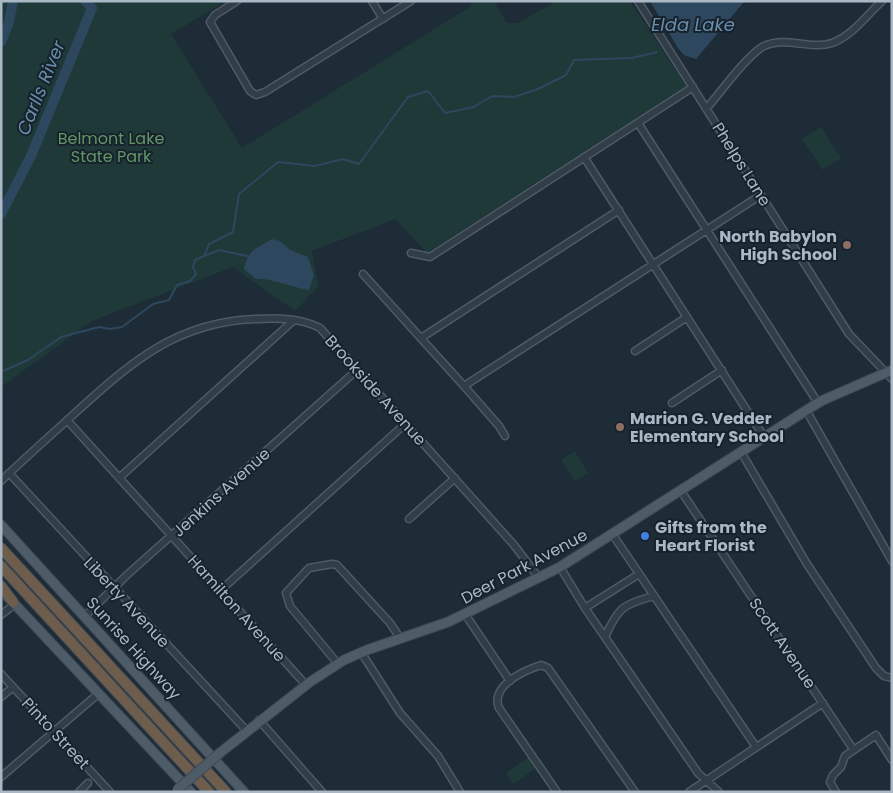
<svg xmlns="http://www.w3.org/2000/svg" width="893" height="793" font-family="Poppins,sans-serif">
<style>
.green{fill:#1f3838}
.water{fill:#2d485e}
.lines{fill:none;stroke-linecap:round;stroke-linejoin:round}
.stream{stroke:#2d485e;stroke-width:2}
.river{stroke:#2d485e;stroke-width:10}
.minor-casing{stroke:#4e5b66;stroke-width:9}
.major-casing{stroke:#3d4954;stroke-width:11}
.highway-casing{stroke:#3c4852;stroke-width:12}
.minor{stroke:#313d47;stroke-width:6}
.major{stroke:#4e5c68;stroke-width:9}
.highway{stroke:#6e5d4d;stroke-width:10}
.major-bridge-casing{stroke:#3d4954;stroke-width:11;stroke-linecap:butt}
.major-bridge{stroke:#4e5c68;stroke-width:9}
.education-dot{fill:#8d6e63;stroke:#17222c;stroke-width:2}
.shop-dot{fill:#3f7fe0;stroke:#17222c;stroke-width:2}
.labels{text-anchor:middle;stroke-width:4;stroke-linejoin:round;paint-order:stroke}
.park-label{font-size:16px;fill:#619666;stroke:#17222c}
.street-label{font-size:16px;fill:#aab8c5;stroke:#17222c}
.poi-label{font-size:16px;font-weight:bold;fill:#aab8c5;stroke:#17222c;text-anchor:start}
.water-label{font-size:18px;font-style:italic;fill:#688eac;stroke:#17222c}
</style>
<rect width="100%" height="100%" fill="#1d2c37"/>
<!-- green -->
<path class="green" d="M1,1H226L171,34L242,148L470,7L474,1H494L507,23H518L557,1H630L686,86L427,253L395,219L312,251L318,287L295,311L233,267L92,321L1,387Z
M821,127L841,158L823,170L802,139Z
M575,451L588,473L575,481L561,460Z
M528,757L536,768L513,784L506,773Z"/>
<!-- water -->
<path class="water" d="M650,1H752L743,3L696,59L684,55L678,48Z
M272,239L280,241L290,250L308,257L314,275L309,290C291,287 272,278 256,279L244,269C248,249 256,249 272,239Z"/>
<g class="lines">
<!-- stream -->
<path class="stream" d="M204,256L219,250L247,256
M1,372L28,360L61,337L99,327L110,329L122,327L153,304L169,300L177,285L190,281L196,274L193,267L195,260L204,256L209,244L233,232L239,194L278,162L315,166L343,159L359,164L408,97L428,91L445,113L474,107L492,96L514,97L538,89L566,75L574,60L632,58L657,52"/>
<!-- river -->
<path class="river" d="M1,42L9,22L13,1
M1,214L31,156L92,8L85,1"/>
<defs>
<path id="minor" d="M237,1L215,15L210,22L250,91L256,95L265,92L411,1
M372,1L383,19
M638,1L849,334L892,379
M707,108C720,93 748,54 764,46C786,36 810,50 832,43C852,36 867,15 882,1
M638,123L818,403
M584,157L764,437
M411,253L430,257L693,87
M363,274L464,386L499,426L505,436
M421,338L619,210
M635,351L687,317
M464,386L761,195
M672,403L722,370
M806,410L892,561
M67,420L306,685
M741,452L807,564L876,668L884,676L892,678
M9,473L246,730
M119,478L294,320
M1,481C25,458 50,436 74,414C130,363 177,321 257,319C278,318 301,318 320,328L514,545L539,578
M681,491L853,749
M409,519L455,478
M613,535L756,747
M560,567L585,608L698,773L719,792
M221,590L405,424
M585,608L639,574
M465,614L510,681
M1,615L15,604
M85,616L128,574L357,370
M605,637C618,608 623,604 654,596
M361,652L400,713L438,756L460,792
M338,664L290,606L286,593L309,568L332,564L337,565L390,623L400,638
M1,674L110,792
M1,697L13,687
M259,720L322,792
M1,777L98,694
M79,792L88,783
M557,792L499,708C490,686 523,671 541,665L548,668L635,792
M689,792L823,703
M836,792L830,782L833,775L841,767L845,756L876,735L892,760"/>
<path id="major" d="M1,525L244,792
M8,597L191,792
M221,752L310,682L344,660L367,650L448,622L560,567L821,401L892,370"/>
<path id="highway" d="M1,548L226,792
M1,566L209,792
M1,586L13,602"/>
</defs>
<!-- minor casing -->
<use href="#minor" class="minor-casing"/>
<!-- major casing -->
<use href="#major" class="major-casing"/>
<!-- highway casing -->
<use href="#highway" class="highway-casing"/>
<!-- minor -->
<use href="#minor" class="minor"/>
<!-- major -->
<use href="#major" class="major"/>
<!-- highway -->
<use href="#highway" class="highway"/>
<defs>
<path id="major-bridge" d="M177,790L221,752"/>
</defs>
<!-- major-bridge casing -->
<use href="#major-bridge" class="major-bridge-casing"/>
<!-- major-bridge -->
<use href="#major-bridge" class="major-bridge"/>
</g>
<!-- markers -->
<g class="education-dot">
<circle cx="847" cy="245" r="5"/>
<circle cx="620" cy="427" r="5"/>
</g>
<circle class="shop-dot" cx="645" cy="536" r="5"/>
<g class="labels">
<!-- park labels -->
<g class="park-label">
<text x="111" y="144">Belmont Lake<tspan x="111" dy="18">State Park</tspan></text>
</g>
<!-- street labels -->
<g class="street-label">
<text transform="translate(742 164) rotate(58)" y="6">Phelps Lane</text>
<text transform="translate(376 390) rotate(48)" y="6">Brookside Avenue</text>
<text transform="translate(221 492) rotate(-42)" y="6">Jenkins Avenue</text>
<text transform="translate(524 566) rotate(-28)" y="6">Deer Park Avenue</text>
<text transform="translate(127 602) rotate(47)" y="6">Liberty Avenue</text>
<text transform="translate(237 608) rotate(48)" y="6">Hamilton Avenue</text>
<text transform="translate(783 643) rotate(56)" y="6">Scott Avenue</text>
<text transform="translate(134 648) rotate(48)" y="6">Sunrise Highway</text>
<text transform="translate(56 733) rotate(47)" y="6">Pinto Street</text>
</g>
<!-- poi labels -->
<g class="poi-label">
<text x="837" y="242" text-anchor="end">North Babylon<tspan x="837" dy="18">High School</tspan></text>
<text x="630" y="424">Marion G. Vedder<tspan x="630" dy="18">Elementary School</tspan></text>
<text x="655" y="533">Gifts from the<tspan x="655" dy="18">Heart Florist</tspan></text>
</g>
<!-- water labels -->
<g class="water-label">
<text x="693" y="31">Elda Lake</text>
<text transform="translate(41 88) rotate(-68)" y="6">Carlls River</text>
</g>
</g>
<!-- border -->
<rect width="893" height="793" fill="none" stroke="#aab8c5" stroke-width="5"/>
</svg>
